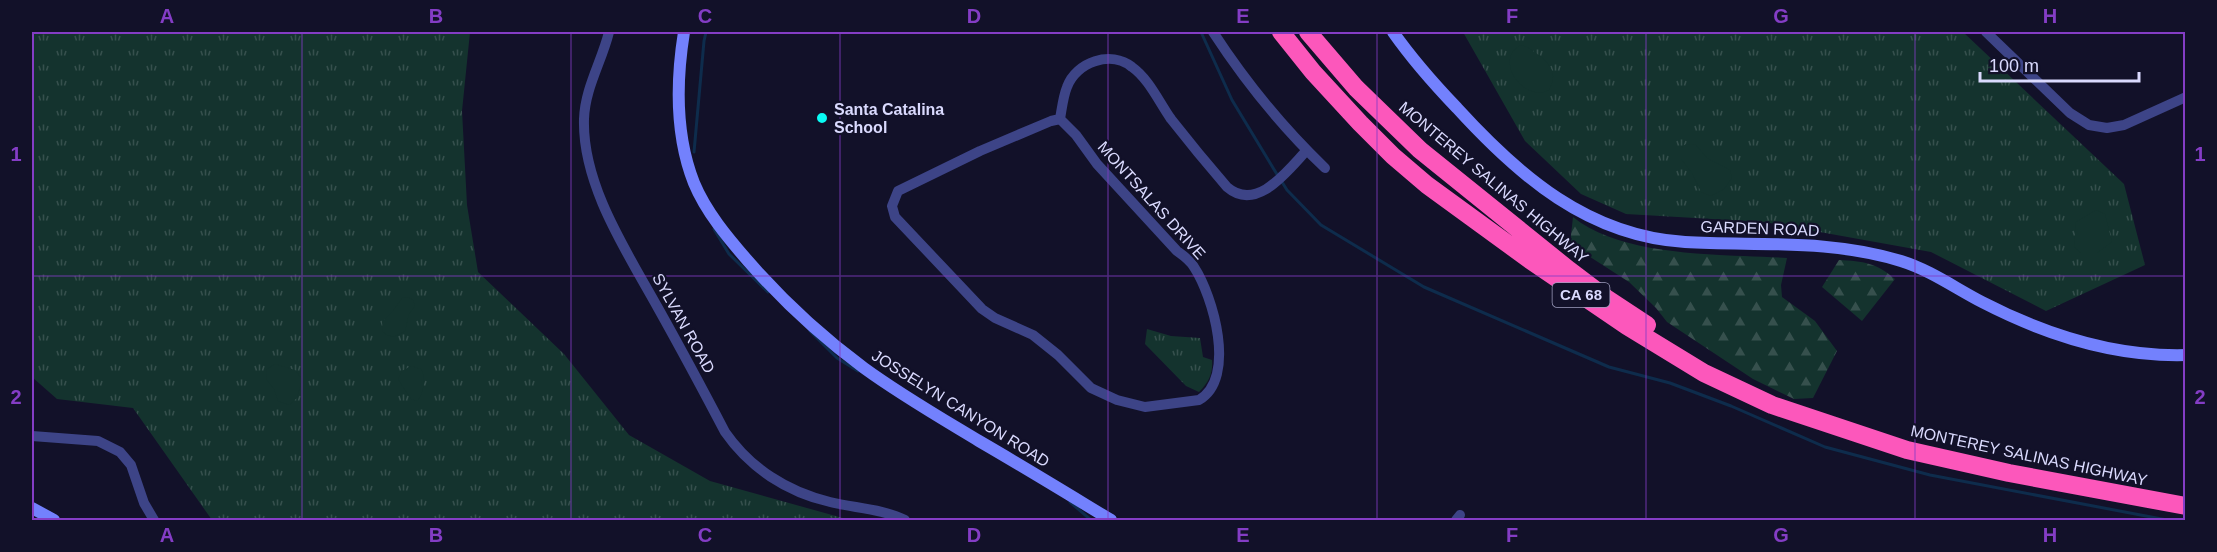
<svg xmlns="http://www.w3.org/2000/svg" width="2217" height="552" font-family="Arial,sans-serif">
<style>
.grass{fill:url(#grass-tufts)}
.forest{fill:url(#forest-firs)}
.pitch{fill:#14332e}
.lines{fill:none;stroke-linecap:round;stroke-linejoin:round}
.stream{stroke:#0e2c4c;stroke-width:3}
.street{stroke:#3d4487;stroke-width:10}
.secondary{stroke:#7381fd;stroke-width:12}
.highway{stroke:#fc57bb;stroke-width:18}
.grid{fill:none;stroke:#843dc5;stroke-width:1.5;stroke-opacity:0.55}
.poi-dot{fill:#09fbf4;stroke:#121129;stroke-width:2}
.labels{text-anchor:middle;stroke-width:4.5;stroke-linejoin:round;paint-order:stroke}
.shield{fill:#121129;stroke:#9e9ebe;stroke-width:1.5}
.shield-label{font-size:15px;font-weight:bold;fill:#dadafe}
.poi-label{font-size:16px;font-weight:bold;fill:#dadafe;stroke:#121129;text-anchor:start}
.street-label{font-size:16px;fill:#dadafe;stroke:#121129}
.neatline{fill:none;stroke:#843dc5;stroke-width:2}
.grid-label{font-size:20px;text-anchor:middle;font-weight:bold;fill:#843dc5}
</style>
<defs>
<pattern id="grass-tufts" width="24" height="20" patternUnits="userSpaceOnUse" patternTransform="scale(1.5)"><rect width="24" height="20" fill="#14332e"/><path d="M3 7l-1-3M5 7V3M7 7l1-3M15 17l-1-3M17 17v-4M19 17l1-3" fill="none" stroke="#36504d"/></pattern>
<pattern id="forest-firs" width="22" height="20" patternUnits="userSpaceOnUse" patternTransform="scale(1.5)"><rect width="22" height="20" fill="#14332e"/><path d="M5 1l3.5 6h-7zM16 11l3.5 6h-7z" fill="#36504d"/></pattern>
</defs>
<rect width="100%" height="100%" fill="#121129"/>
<!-- grass -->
<path class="grass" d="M32,32H470L462,111L467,205L478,272L564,354L629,435L710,481L850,520H212L133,408L57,399L32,377Z
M1463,32H1963L2124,184L2145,265L2046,311L1931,252L1764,222L1626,214L1581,194L1525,141Z
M1147,329L1171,336L1200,338L1203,357L1212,360C1213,373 1209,382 1199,392L1186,386L1145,344Z"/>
<!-- forest -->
<path class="forest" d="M1573,217C1623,258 1724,254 1787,258L1781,285L1782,297L1815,321L1837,351L1813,398L1794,399L1753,379L1667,322L1656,308L1629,282L1570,244Z
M1839,260C1863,261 1877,263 1895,279L1862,321L1822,287Z"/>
<!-- pitch -->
<path class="pitch" d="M1519,46C1527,45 1529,49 1536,53C1549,63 1559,72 1549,90C1525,103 1494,62 1519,46Z
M1686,144L1696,145L1707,158L1730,170L1732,178L1724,189L1711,196L1701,192L1692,173L1681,159V148Z
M2096,210L2105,214L2112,242L2097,253H2081L2074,247L2076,222Z
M408,297L413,300L415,306L409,314L405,331L394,337L387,335L383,332L382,322L393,311L402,298Z
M275,364L295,370L302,379L297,398L289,405L278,401L274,389L266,379L267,369Z
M411,366L421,369C426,377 424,394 417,401L411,399L398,379L402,371Z"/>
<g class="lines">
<!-- stream -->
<path class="stream" d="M1201,32L1232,100L1278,176
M694,152L704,41L706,32
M1282,182L1287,190L1321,225L1424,287L1609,367L1670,383L1731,406L1825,447L1930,475L2167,520
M714,229L729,254L768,292
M810,331L837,358L858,371
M1070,502L1091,520"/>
<!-- street -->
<path class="street" d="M609,32C602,61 585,88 584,119C582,185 627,252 658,308C681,349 703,390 725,432C750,468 787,492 830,502C854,508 883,509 905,520
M1213,32C1245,81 1282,127 1325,168
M1986,32L2070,113L2089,125L2107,128L2124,125L2186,97
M1060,119L1076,135L1097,164L1177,251C1184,256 1190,260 1194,267C1213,296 1237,378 1199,400L1145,407L1117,400L1091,388L1058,355L1033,335L995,318L982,309L895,217L892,206L898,191L980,151L1051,121Z
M1060,119C1062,108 1063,97 1067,87C1076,62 1111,50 1132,67C1149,79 1159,102 1171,119C1189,142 1208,165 1227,187C1257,213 1288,170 1307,150
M32,436L98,441L120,452L131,465L144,503L154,520
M1456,520L1460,515"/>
<!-- secondary -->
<path class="secondary" d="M684,32C676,82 675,135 694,183C706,212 728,238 748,261C783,301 822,337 864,368C901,395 941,418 979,441C1024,467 1068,494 1111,520
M1393,32C1412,59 1434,84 1457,108C1519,176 1588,236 1685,242C1757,246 1831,239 1901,261C1930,270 1955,288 1982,302C2044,334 2115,357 2186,355
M32,508L54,520"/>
<!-- highway -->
<path class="highway" d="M1281,32L1313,72L1360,123L1393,156L1427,185L1530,260L1627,326L1704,373L1772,405L1907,450L2009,473L2186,506
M1308,32L1356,88L1420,150L1569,270L1606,298L1647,325"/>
</g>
<!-- grid -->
<path class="grid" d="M302,32V520M571,32V520M840,32V520M1108,32V520M1377,32V520M1646,32V520M1915,32V520M32,276H2186"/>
<!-- markers -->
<circle class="poi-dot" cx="822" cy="118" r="6"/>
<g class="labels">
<!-- shield labels -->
<rect class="shield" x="1552.5" y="283" width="57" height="24" rx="4.5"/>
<g class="shield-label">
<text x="1581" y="300">CA 68</text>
</g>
<!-- poi labels -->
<g class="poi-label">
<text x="834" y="115">Santa Catalina<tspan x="834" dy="18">School</tspan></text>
</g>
<!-- street labels -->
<g class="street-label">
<text transform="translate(1494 182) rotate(40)" y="6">MONTEREY SALINAS HIGHWAY</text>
<text transform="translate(1152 200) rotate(48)" y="6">MONTSALAS DRIVE</text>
<text transform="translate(1760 228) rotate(2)" y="6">GARDEN ROAD</text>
<text transform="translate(684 323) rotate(61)" y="6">SYLVAN ROAD</text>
<text transform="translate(961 408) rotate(32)" y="6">JOSSELYN CANYON ROAD</text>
<text transform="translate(2029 455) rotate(12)" y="6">MONTEREY SALINAS HIGHWAY</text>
</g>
</g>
<!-- border -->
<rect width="2217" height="552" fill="none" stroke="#121129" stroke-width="66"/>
<!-- scale -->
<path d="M1980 72v9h159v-9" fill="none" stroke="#dadafe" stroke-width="3"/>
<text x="1989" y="72" font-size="18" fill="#dadafe" stroke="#121129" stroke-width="4.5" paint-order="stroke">100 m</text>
<rect x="33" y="33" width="2151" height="486" class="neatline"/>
<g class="grid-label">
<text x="167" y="23">A</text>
<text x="436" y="23">B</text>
<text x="705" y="23">C</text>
<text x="974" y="23">D</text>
<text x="1243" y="23">E</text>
<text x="1512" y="23">F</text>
<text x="1781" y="23">G</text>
<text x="2050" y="23">H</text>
<text x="16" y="161">1</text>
<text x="2200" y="161">1</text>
<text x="16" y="404">2</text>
<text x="2200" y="404">2</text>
<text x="167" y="542">A</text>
<text x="436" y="542">B</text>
<text x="705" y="542">C</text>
<text x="974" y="542">D</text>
<text x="1243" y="542">E</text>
<text x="1512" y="542">F</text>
<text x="1781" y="542">G</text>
<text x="2050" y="542">H</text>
</g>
</svg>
